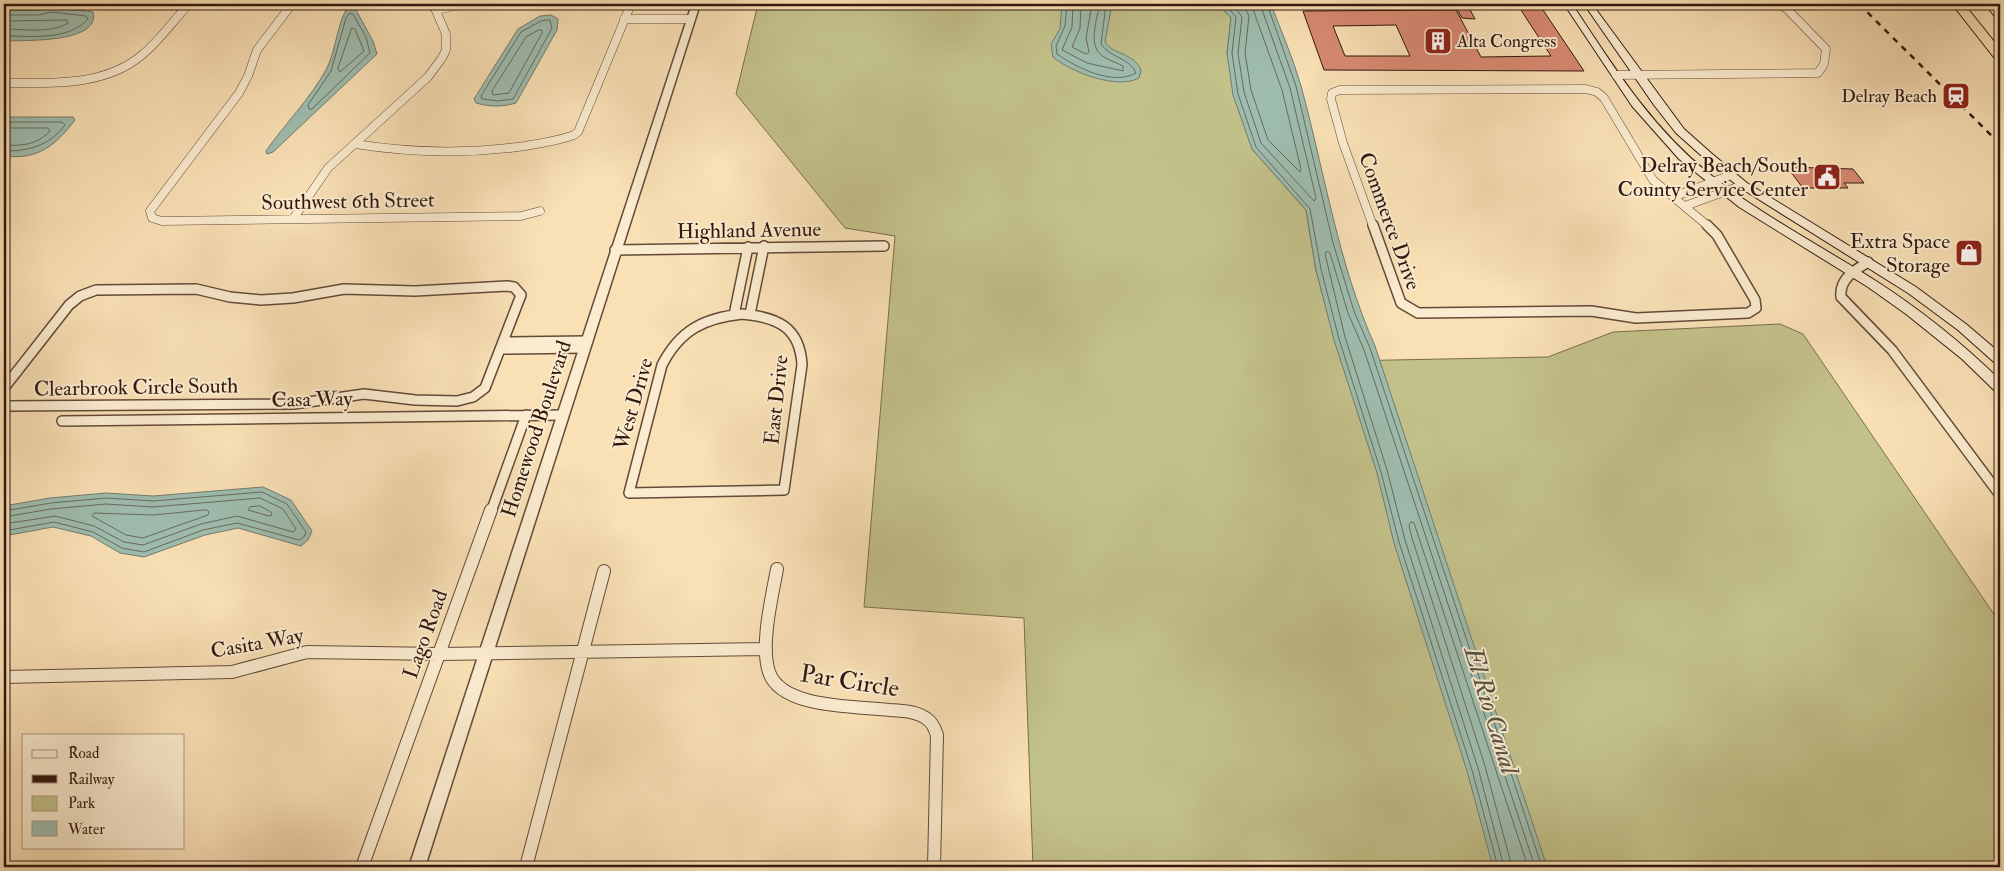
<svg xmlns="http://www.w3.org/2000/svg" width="2004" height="871" font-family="'IM FELL Double Pica',serif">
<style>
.green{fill:#c3c18a;stroke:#7a6c4c}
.water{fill:#9ebdaf;stroke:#727b6f}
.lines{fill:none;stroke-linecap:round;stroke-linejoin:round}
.shore{stroke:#686a5e;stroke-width:1}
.building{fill:#d88a73;stroke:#31180e;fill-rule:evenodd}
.minor-far2-casing{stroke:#634a38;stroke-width:9}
.minor-far1-casing{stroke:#634a38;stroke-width:12}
.minor-casing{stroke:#634a38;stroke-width:14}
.tertiary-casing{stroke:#634a38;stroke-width:3}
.secondary-casing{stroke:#31180e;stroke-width:2}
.motorway-casing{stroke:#31180e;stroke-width:2}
.minor-far2{stroke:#fbebcf;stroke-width:8}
.minor-far1{stroke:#fbebcf;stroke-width:9}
.minor{stroke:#fbebcf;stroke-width:12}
.tertiary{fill:#fbebcf;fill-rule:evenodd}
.secondary{fill:#fbebcf;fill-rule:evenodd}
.motorway{fill:#f9e0b5;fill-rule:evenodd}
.rail{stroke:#31180e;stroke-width:2.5;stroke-dasharray:6 6;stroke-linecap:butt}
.labels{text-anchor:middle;stroke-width:4;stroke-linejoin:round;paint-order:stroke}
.far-poi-label{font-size:18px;fill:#31180e;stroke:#fbebcf;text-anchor:start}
.poi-label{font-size:21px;fill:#31180e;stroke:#fbebcf;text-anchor:end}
.street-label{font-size:21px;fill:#31180e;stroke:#fbebcf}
.near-street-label{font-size:25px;fill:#31180e;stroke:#fbebcf}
.near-water-label{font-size:26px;font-style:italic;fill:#575246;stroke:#fbebcf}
</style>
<rect width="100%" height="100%" fill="#f9e0b5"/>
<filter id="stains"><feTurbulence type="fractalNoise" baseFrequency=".004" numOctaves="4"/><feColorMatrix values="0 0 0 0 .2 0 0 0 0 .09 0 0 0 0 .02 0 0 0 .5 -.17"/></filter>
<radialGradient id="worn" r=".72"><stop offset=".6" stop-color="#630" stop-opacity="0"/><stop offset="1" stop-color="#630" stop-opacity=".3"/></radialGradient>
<!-- green -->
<path class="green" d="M758,4H1218L1231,18L1227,53L1252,149L1306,210L1316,270L1341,361L1548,357L1613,332L1780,324L1803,334L2000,623V867H1033L1024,618L864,607L895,236L845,228L736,94Z"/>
<!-- water -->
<path class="water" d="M358,4L356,10L373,41L377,54L273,152L267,154L266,151C285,124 309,100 326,70C337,49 336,24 349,5Z
M1062,4H1112L1105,42C1113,55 1133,52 1141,70L1139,78C1117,90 1071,72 1053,57L1051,44L1060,29Z
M1218,4H1271C1281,31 1293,58 1301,86C1325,174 1338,263 1375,346L1547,867H1493L1467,771L1394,543L1377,473L1334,340L1316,270L1306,210L1252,149L1233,95L1227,53L1231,18Z
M52,7L93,12C101,44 22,40 4,41V10H38Z
M551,15L558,19L557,30L516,103C502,107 490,107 476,103L474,99L518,29L540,16Z
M4,117H73L75,120C55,146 38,160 4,156Z
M263,487L291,500L312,531L308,540L301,546L238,528L205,535L144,557L120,553L91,536L53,527L4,536V506L50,498L106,493L153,496Z"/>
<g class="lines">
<!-- shore -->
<path class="shore" d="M1067,4L1065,26L1056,46L1057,54C1077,68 1113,86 1136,73C1129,57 1110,58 1101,44L1106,4
M1073,4L1072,27L1062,50L1087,63L1123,71V66C1116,62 1107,60 1101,55C1088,44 1097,18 1100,4
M1081,4L1080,28L1072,47L1086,54L1089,52L1086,38L1092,4
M1225,4L1236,17L1232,53L1238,94L1256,147L1310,209L1321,269L1339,339L1381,472L1399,542L1472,770L1498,867
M1233,4L1242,17L1238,53L1244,92L1261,143L1314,201L1316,198L1290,88L1260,4
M1243,4L1249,16L1245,53L1251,90L1268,140L1300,172L1301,169L1282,90L1254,12L1253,4
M1267,4L1296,86L1333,243L1354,311L1370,348L1542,867
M350,13L353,14L366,37L370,53L312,109H309L308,105L331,71L346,18Z
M4,15H38L52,12L86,16L88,19C68,41 31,36 4,36
M550,20L552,28L513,99L498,101L482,99L481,96L521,32L541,21Z
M4,21L67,20L68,23C50,34 24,29 4,29
M352,28L355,29L364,51L340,72L338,69Z
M539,30H542V33L509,93L493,95L492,91L526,37Z
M4,122H62L65,125C49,146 29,151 4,151
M4,128H48L50,131C37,145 22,146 4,145
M260,506L271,512L272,515L269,516L248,510L250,507Z
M207,510L209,512L208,515L143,538L126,535L92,516L94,513L153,515Z
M4,511L51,503L106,498L153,501L262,492L287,504L306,532L304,537L299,540L237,523L203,530L144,552L122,548L93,532L54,522L4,531
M4,517L51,509L106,504L153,507L260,498L283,509L296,529L293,532L237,516L201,524L143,545L124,542L94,526L55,516L4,524
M1504,867L1478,768L1405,540L1387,470L1345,337L1325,254L1327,251L1330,253L1348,313L1364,350L1535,867
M1512,867L1485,766L1412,538L1409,525L1411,522L1414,523L1528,867"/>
</g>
<!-- building -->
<path class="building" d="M1454,4H1467L1475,19L1462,18Z
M1517,4H1539L1584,71L1324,70L1303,11L1456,10L1481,57L1551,56ZM1396,25L1410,56H1345L1333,26Z
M1787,167L1853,169L1864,183H1844L1848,188H1803Z"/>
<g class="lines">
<defs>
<path id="minor-far2" d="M292,4L257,50L248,76L239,93L150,211L152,218L162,221L521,216L540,211
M437,10L461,4
M624,19H691
M1616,75L1818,73L1824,64L1826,49L1787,9L1778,4
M4,83C50,83 104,87 142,55C160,40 173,21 189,4
M355,144C412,153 468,154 525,146C542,143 558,141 574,135L578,132L631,4
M1673,197L1731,175
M1685,206L1743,185
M293,219L328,168L428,77L442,58L446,50V34L433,4
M1373,226L1343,143L1331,99L1332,93L1340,90L1586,89L1597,92L1604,98L1653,180L1708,226"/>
<path id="minor-far1" d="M1373,225L1401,303L1418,313L1591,311L1636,318L1748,313L1756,308L1755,300L1717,235L1707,225
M615,250L884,246
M1868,262C1855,270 1839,279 1841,297L1892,350L2000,495
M742,314C777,317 800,327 802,365L784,490L629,493L662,365C680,330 704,318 742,314Z
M750,314L764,246
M734,315L748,247
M505,342L586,341
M502,349L584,348
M4,388L69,305L80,296L96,290L196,289L230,297L261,300L293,298L344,289L415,291L507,286L514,287L521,295L485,388L473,397L457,401L415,400L364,394L294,404L4,406
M62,421L562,415
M491,512L526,415"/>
<path id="minor" d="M777,569C772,597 760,645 769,672C781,709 857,706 890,710C903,711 917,711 927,719C932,722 935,729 937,735L934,867
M4,677L232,672L307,652L440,654L766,649
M362,867L491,510
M526,867L604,571"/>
<path id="tertiary" d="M692,4H700L425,867H409Z"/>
<path id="secondary" d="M1564,4H1572C1612,64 1650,126 1707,172C1759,214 1819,245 1876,281C1921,310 1962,343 2000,380V393L1995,391L1962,359L1906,314L1868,287L1739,207L1679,159L1632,106Z
M1584,4H1592L1684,129L1711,153L1747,183L1916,287L1966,324L2000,353V365L1995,363L1958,330L1908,293L1739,187L1703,157L1676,133L1654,105Z"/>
<path id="motorway" d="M1952,4H1964L2000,49V61L1996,60Z
M1985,4H1997L2000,8V18H1996Z"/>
</defs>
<!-- minor-far2 casing -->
<use href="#minor-far2" class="minor-far2-casing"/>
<!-- minor-far1 casing -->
<use href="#minor-far1" class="minor-far1-casing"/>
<!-- minor casing -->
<use href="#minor" class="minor-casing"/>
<!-- tertiary casing -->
<use href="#tertiary" class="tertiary-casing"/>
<!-- secondary casing -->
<use href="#secondary" class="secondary-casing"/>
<!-- motorway casing -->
<use href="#motorway" class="motorway-casing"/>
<!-- minor-far2 -->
<use href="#minor-far2" class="minor-far2"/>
<!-- minor-far1 -->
<use href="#minor-far1" class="minor-far1"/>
<!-- minor -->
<use href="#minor" class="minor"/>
<!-- tertiary -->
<use href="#tertiary" class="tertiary"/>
<!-- secondary -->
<use href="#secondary" class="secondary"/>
<!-- motorway -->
<use href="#motorway" class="motorway"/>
<!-- rail -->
<path class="rail" d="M1859,4L2000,144"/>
</g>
<!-- icons -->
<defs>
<symbol id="building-square" viewBox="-11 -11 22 22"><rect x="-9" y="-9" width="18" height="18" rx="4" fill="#8f2418" stroke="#fbebcf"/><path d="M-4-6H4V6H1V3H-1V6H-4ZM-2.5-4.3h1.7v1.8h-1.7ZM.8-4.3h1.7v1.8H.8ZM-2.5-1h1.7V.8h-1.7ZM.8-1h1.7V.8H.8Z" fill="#fff"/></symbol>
<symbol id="station-square" viewBox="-11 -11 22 22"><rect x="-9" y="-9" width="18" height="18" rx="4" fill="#8f2418" stroke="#fbebcf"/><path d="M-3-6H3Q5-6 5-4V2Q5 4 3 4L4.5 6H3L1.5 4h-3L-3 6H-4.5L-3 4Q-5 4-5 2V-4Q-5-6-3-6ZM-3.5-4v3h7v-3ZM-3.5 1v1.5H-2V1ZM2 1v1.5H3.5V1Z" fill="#fff"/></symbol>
<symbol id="civic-square" viewBox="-11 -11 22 22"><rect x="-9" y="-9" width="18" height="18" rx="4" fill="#8f2418" stroke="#fbebcf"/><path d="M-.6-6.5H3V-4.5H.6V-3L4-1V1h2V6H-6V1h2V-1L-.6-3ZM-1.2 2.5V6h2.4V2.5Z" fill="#fff"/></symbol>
<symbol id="shop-square" viewBox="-11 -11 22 22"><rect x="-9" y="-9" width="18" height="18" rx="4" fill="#8f2418" stroke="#fbebcf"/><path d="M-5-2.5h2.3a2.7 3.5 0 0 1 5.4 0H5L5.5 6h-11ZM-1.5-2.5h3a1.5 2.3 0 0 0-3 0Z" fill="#fff"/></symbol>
</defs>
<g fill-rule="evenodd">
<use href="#building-square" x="1422" y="25" width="32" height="32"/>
<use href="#station-square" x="1940" y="80" width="32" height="32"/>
<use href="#civic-square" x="1811" y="161" width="32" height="32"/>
<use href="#shop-square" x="1953" y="237" width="32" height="32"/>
</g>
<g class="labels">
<!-- far-poi labels -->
<g class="far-poi-label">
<text x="1457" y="47">Alta Congress</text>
<text x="1937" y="102" text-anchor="end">Delray Beach</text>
</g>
<!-- poi labels -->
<g class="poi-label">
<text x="1808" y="172">Delray Beach/South<tspan x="1808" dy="24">County Service Center</tspan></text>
<text x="1950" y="248">Extra Space<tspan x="1950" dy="24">Storage</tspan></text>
</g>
<!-- street labels -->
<g class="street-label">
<text transform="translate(348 201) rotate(-1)" y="7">Southwest 6th Street</text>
<text transform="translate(1390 221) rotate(70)" y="7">Commerce Drive</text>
<text transform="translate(749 230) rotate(-1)" y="7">Highland Avenue</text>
<text transform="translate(136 387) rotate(-1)" y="7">Clearbrook Circle South</text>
<text transform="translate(312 399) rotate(-1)" y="7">Casa Way</text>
<text transform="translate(776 400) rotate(-84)" y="7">East Drive</text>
<text transform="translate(633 404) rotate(-74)" y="7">West Drive</text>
<text transform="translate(536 429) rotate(-72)" y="7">Homewood Boulevard</text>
<text transform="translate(425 634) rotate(-70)" y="7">Lago Road</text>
<text transform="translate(257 643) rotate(-10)" y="7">Casita Way</text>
</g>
<!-- near-street labels -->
<g class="near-street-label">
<text transform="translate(850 680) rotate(9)" y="9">Par Circle</text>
</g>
<!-- near-water labels -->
<g class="near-water-label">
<text transform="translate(1492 710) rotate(73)" y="9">El Rio Canal</text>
</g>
</g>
<!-- margin -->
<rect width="2004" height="871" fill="none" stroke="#f9e0b5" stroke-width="20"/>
<rect x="5" y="5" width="1994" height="861" fill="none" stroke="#31180e" stroke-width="2.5"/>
<rect x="10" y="10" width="1984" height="851" fill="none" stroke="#31180e"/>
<!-- legend -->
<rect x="22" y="734" width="162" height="115" fill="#fbebcf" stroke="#aa9782"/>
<rect x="32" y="750" width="25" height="8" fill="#fbebcf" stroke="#aa9782"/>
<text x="68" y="758" font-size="15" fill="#31180e">Road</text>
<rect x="32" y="775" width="25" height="8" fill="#31180e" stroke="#aa9782"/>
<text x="68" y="784" font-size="15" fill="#31180e">Railway</text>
<rect x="32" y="796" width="25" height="15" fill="#c3c18a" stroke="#aa9782"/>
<text x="68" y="808" font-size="15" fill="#31180e">Park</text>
<rect x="32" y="821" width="25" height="15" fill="#9ebdaf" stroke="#aa9782"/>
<text x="68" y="834" font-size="15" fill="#31180e">Water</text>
<rect width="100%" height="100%" filter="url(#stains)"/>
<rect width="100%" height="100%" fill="url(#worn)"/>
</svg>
